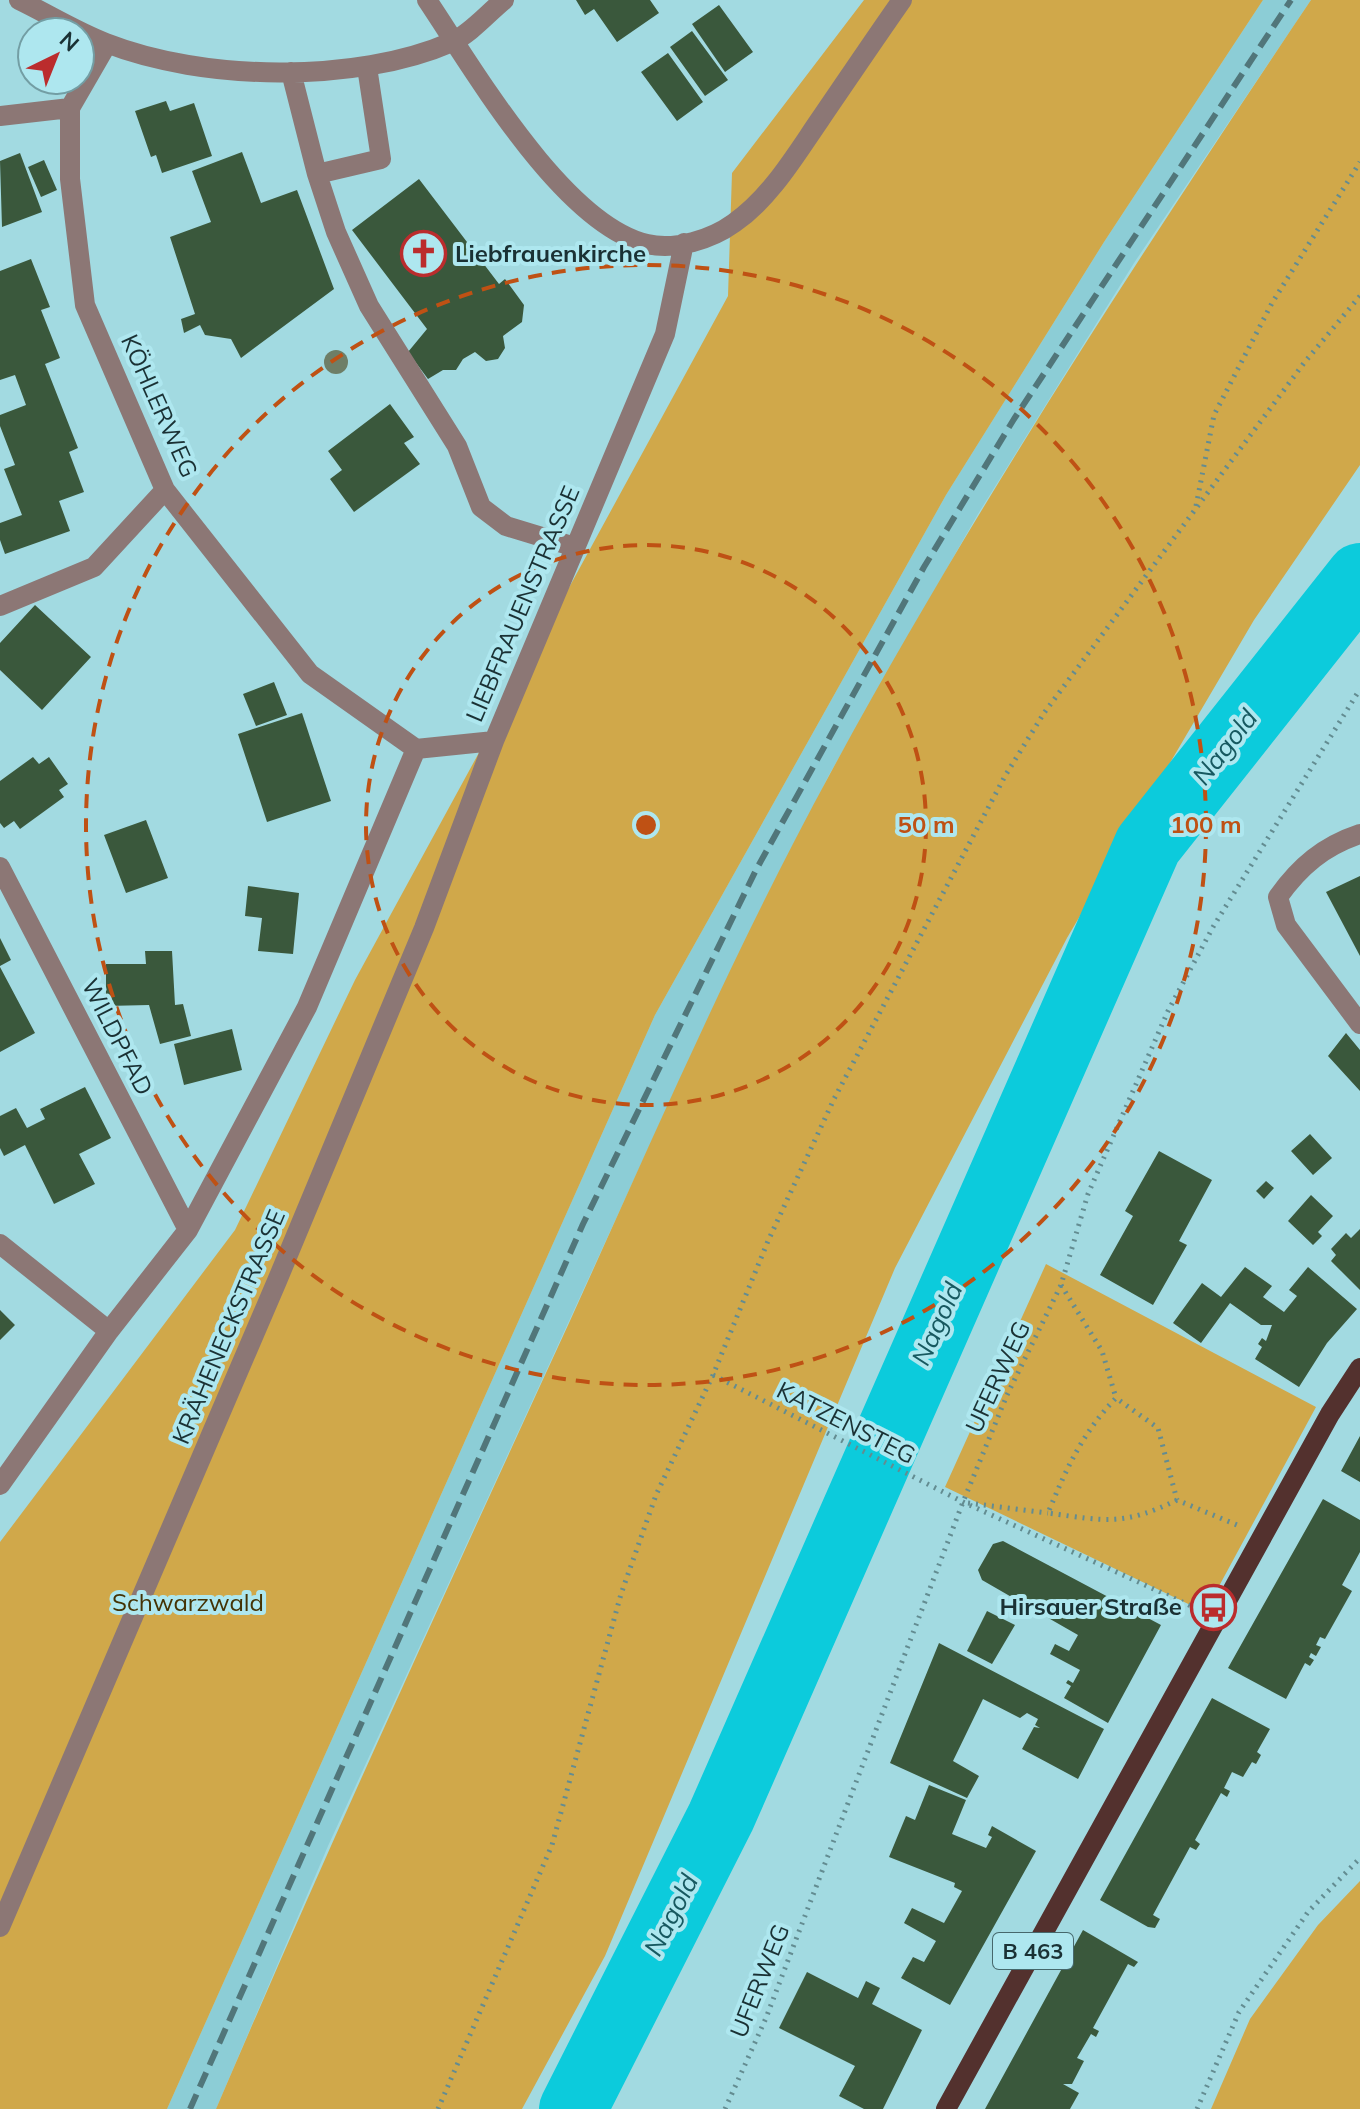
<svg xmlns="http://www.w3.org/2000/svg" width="1360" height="2109" font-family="Mulish,sans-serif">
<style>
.built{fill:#8ccdd6}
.green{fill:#d0a84a}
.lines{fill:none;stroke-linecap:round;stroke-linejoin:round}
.river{stroke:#0ccbdc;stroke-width:68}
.building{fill:#3a583c}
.path{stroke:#638c91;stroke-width:5;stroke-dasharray:2 6;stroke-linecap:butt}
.minor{stroke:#8c7775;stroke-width:20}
.major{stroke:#53312e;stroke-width:20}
.rail{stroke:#51767a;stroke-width:6;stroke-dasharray:16 8;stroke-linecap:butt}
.tree{fill:#6e7e67}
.ring{fill:none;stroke:#bf5114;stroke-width:4;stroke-dasharray:14 10}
.labels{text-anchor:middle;stroke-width:8;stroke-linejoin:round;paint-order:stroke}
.shield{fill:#aee7ef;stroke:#46686c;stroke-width:2}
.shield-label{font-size:22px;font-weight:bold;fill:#1a3134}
.poi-label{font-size:24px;font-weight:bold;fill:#1a3134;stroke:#aee7ef;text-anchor:start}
.street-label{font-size:24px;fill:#1a3134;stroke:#aee7ef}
.park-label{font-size:24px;fill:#443204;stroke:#aee7ef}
.water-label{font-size:26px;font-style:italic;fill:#175960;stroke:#aee7ef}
.centre{fill:#bf5114;stroke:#aee7ef;stroke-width:4}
.ring-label{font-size:24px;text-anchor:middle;font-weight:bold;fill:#bf5114;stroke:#aee7ef;stroke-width:8;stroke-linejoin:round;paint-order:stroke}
</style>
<rect width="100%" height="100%" fill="#a2dae1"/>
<!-- built -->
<path class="built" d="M1263,0H1311L1134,263L978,514L829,775L698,1040L328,1846L216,2109H167L655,1015L946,495L1104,242Z"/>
<!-- green -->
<path class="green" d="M864,0H1263L1104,242L946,495L655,1015L167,2109H0V1542L235,1230L355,980L728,296L732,173Z
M1311,0H1360V465L1254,620L1067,938L895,1268L605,1956L522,2109H216C329,1845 449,1584 569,1323C653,1138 734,950 831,772C976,505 1142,252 1311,0Z
M1046,1264L1316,1407L1205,1612L945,1487Z
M1360,1881V2109H1211L1250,2019L1318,1925Z"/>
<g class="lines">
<!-- river -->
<path class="river" d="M573,2109L721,1817L1148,845L1360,577"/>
</g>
<!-- building -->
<path class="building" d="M576,0H650L659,13L617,42L594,9L585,15Z
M719,5L753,52L725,72L692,24Z
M692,31L728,80L705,96L670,47Z
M668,53L703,102L677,121L641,72Z
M166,101L170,111L194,103L212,156L162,173L156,155L151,157L135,111Z
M242,152L261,203L297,190L334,289L241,358L231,339L205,335L200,325L184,333L181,319L195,314L170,237L211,222L192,171Z
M20,153L42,212L2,227L0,161Z
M44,160L57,190L41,197L28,167Z
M419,179L499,284L505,279L524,305L522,322L503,336L505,348L498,359L486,361L475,352L463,359L456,370H443L428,379L408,352L427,329L352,230Z
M31,259L50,307L41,310L60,358L45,364L78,448L69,452L84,492L59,501L70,531L5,554L0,540V523L22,515L4,469L15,465L0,426V415L26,405L15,375L0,380V271Z
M390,404L414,437L404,443L420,464L354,512L330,479L342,470L328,451Z
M35,605L91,657L42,710L0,670V643Z
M274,682L287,715L256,726L243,694Z
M302,713L331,801L267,822L238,734Z
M33,757L39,764L49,757L68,784L59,790L64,797L20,829L14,821L4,828L0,823V781Z
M146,820L168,878L126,893L104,835Z
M1360,876V956L1326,892Z
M248,886L299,893L293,954L258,951L262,918L245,916Z
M0,938L11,960L0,966Z
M145,951H172L175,1005L183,1004L191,1036L160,1044L149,1005L106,1006V964H146Z
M0,967L35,1033L0,1052Z
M232,1029L242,1070L184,1085L174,1044Z
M1346,1033L1360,1050V1091L1328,1056Z
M85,1087L111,1138L79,1154L95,1184L54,1204L25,1145L4,1156L0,1148V1116L16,1108L27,1128L45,1119L40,1109Z
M1310,1134L1332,1158L1313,1175L1291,1151Z
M1159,1151L1212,1180L1179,1241L1187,1245L1153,1305L1100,1275L1133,1216L1125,1211Z
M1266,1181L1274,1188L1264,1199L1256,1191Z
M1311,1195L1333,1216L1318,1232L1322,1236L1313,1245L1288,1221Z
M1360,1229V1290L1331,1261L1336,1255L1331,1249L1346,1233L1351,1238Z
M1245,1267L1272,1286L1263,1297L1284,1312L1297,1296L1289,1290L1308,1267L1357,1309L1327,1343L1299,1387L1255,1359L1262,1347L1258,1344L1262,1338L1266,1341L1272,1325H1261L1230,1303L1201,1343L1173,1323L1202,1283L1221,1297Z
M0,1310L15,1325L0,1340Z
M1360,1436V1482L1341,1471Z
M1323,1499L1360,1520V1552L1342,1585L1352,1591L1325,1639L1320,1637L1316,1645L1321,1647L1316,1656L1311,1653L1309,1657L1314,1660L1310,1666L1305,1663L1286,1699L1228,1668Z
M1003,1541L1161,1625L1108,1723L1064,1698L1071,1686L1066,1683L1068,1680L1073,1683L1080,1670L1050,1654L1055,1644L1069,1651L1078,1635L982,1580L978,1570L993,1544Z
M987,1611L1015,1625L992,1664L967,1651Z
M939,1643L1104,1729L1078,1779L1022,1749L1034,1727L1040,1728L1035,1725L1038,1719L1027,1713L1020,1718L983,1699L953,1761L979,1776L967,1798L890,1763Z
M1212,1698L1270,1729L1257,1752L1261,1755L1256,1764L1252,1762L1243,1777L1232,1772L1224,1788L1230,1791L1227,1797L1221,1793L1195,1840L1200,1844L1196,1850L1190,1847L1153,1915L1160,1919L1155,1928L1148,1927L1100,1900Z
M929,1785L966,1800L952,1834L986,1848L992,1837L988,1835L992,1826L1036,1851L950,2005L901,1978L913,1957L924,1962L936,1941L904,1923L912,1908L944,1923L962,1891L954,1887L955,1883L889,1857L906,1816L915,1820Z
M1083,1930L1138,1962L1134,1967L1128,1964L1093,2028L1099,2031L1096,2037L1091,2034L1077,2058L1084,2061L1072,2084H1063L1079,2093L1070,2109H985Z
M807,1972L858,1998L866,1981L880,1988L872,2004L922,2030L883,2109H864L839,2096L855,2066L779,2028Z"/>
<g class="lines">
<!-- path -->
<path class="path" d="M1196,506L1214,415L1272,303L1360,162
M1061,1285L1102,1351L1116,1398
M713,1375L963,1502L1191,1606
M1177,1500C1123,1526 1106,1521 1048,1513C1066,1469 1083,1432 1116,1398L1158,1428L1177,1500L1237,1525
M968,1503L1048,1513
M438,2109L552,1845L621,1594L656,1495L713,1375L768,1241L834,1099L1005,776L1044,713L1304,363L1360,296
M725,2109L766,2018L963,1502L1007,1395L1061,1285L1088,1194L1168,1011L1213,927L1360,689
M1197,2109L1239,2012L1308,1912L1360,1858"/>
<!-- minor -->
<path class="minor" d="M19,0C48,14 77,32 106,43C203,81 356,84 452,42C470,34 488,13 504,0
M427,0C474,70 563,224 647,244C675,251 712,239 734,223C770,198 795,156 819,121C847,80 874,40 902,0
M107,44L70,108V179L85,305L165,490L310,674L416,749
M291,72L317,174L336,232L369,306L457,446L481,507L506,526L575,547
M0,116L70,108
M317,174L381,159L367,67
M0,606L94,567L165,490
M416,749L494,741
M1360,834C1324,846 1300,866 1278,897L1286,925L1360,1024
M0,867L188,1230
M0,1244L109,1331
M0,1485L109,1331L188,1230L307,1007L416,749
M0,1927L277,1281L424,928L494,741L665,334L684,243"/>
<!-- major -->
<path class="major" d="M946,2109L1330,1414L1360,1368"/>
<!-- rail -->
<path class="rail" d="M190,2109L583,1224L756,870L924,567L1014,419L1291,0"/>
</g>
<!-- trees -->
<circle class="tree" cx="336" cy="362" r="12"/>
<!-- distance rings -->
<g class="ring">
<circle cx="646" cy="825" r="280"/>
<circle cx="646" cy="825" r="560"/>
</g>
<!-- icons -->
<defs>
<symbol id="church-ring" viewBox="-11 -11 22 22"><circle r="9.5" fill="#aee7ef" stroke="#bb2c2d" stroke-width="1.5"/><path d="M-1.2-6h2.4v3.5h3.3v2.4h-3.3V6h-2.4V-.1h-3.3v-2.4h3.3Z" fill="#bb2c2d"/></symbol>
<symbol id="bus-ring" viewBox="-11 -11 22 22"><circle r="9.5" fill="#aee7ef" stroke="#bb2c2d" stroke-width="1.5"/><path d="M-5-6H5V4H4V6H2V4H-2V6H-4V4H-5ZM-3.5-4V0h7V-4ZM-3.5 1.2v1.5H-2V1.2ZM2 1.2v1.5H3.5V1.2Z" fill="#bb2c2d"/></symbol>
</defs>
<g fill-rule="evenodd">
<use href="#church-ring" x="398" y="228" width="51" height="51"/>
<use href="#bus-ring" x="1188" y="1582" width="51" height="51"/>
</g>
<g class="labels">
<!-- shield labels -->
<rect class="shield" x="993" y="1933" width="80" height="36" rx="6"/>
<g class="shield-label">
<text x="1033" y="1959">B 463</text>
</g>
<!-- poi labels -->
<g class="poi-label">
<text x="455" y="262">Liebfrauenkirche</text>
<text x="1182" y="1615" text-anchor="end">Hirsauer Straße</text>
</g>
<!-- street labels -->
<g class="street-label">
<text transform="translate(159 406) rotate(66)" y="8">KÖHLERWEG</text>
<text transform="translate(523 604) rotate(-67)" y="8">LIEBFRAUENSTRASSE</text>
<text transform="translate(117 1037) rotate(63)" y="8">WILDPFAD</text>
<text transform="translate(229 1327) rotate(-67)" y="8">KRÄHENECKSTRASSE</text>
<text transform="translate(998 1377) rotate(-65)" y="8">UFERWEG</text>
<text transform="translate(846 1423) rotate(27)" y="8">KATZENSTEG</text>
<text transform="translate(760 1981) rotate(-68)" y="8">UFERWEG</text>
</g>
<!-- park labels -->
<g class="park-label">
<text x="188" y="1611">Schwarzwald</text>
</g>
<!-- water labels -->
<g class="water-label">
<text transform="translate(1225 747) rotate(-52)" y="9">Nagold</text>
<text transform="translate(937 1324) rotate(-66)" y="9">Nagold</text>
<text transform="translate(671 1915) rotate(-63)" y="9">Nagold</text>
</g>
</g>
<circle cx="646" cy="825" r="12" class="centre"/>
<g class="ring-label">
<text x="926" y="833">50 m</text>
<text x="1206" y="833">100 m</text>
</g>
<!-- north arrow -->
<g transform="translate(56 56) rotate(43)"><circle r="38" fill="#aee7ef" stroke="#739ea4" stroke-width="2"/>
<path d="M0-6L14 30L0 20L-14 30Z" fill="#bb2c2d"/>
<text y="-12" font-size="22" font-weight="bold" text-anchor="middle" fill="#1a3134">N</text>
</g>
</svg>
